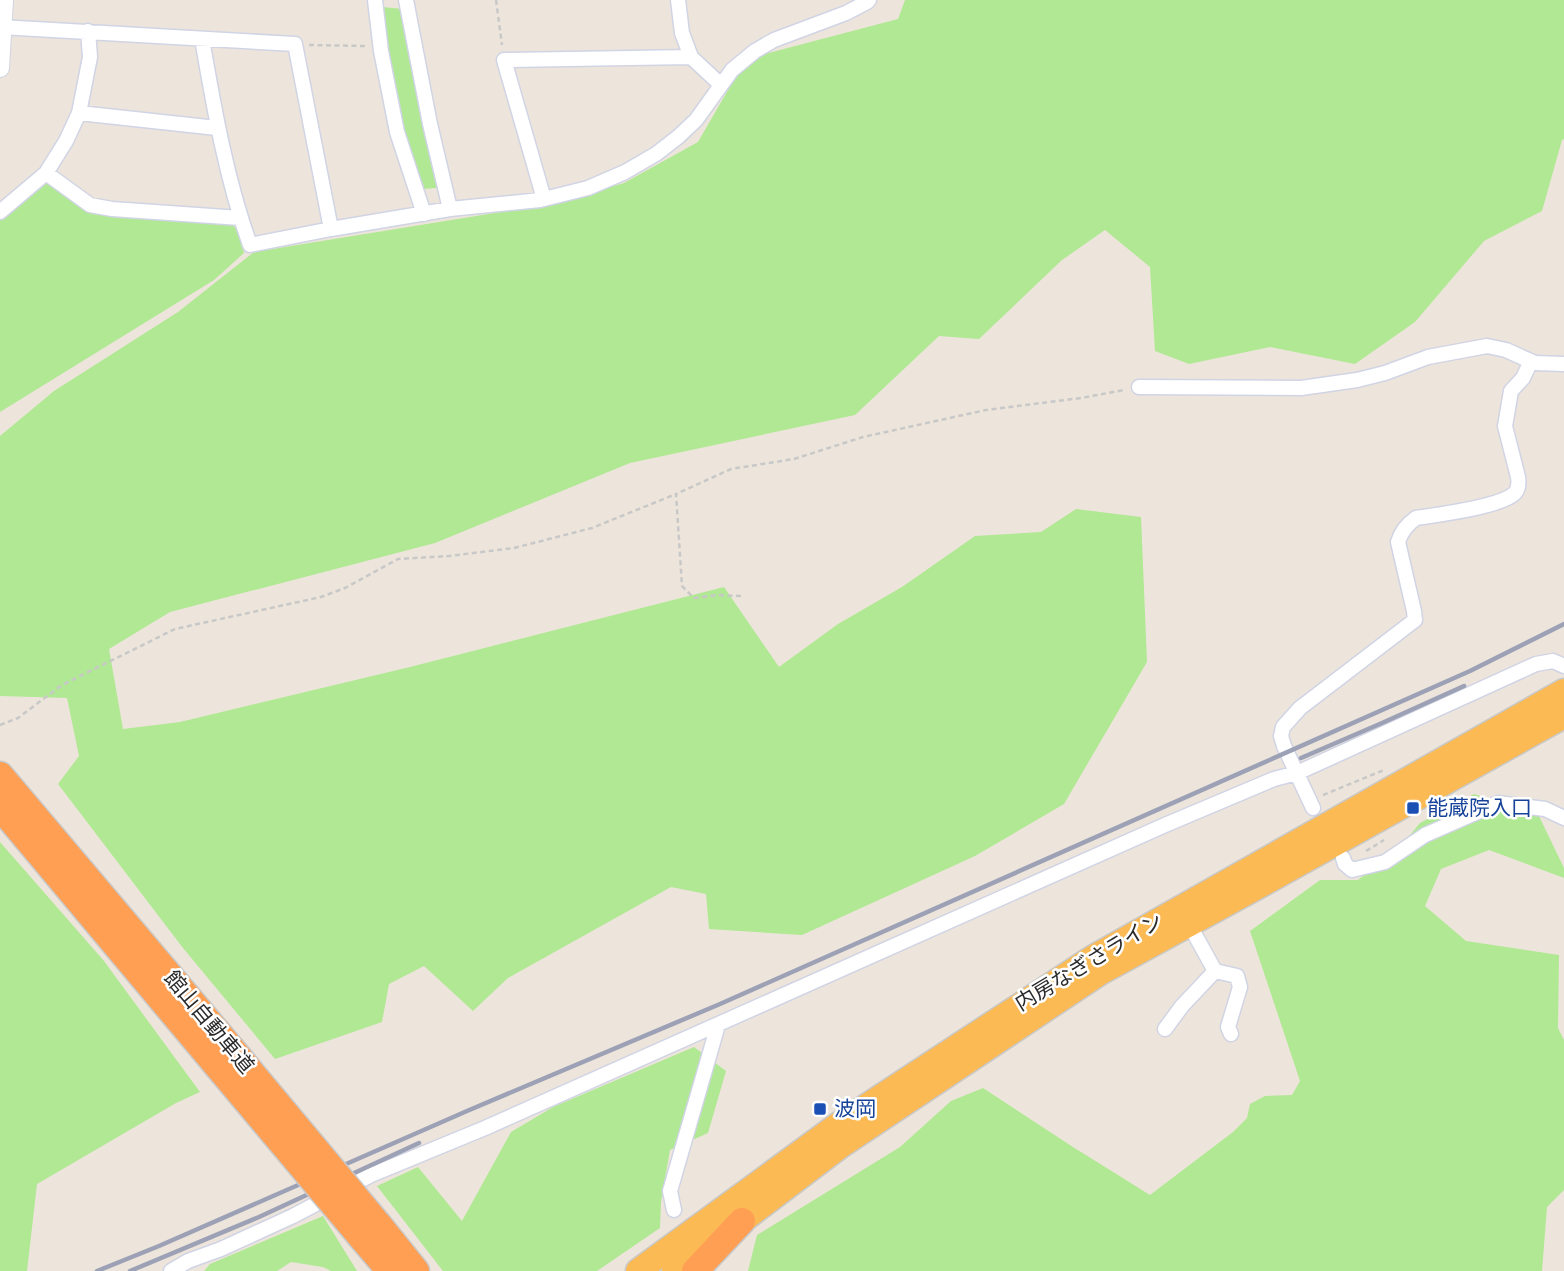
<svg xmlns="http://www.w3.org/2000/svg" width="1564" height="1271" font-family="Ubuntu,'Noto Sans JP',sans-serif">
<style>
.green{fill:#b0e893}
.lines{fill:none;stroke-linecap:round;stroke-linejoin:round}
.minor-casing{stroke:#d0d4e4;stroke-width:17}
.tertiary-casing{stroke:#d0d4e4;stroke-width:20}
.trunk-casing{stroke:#c8c8c8;stroke-width:27}
.motorway-casing{stroke:#c8c8c8;stroke-width:29}
.path{stroke:#c8c8c8;stroke-width:2.5;stroke-dasharray:5 3.5;stroke-linecap:butt}
.minor{stroke:#fff;stroke-width:14}
.tertiary{stroke:#fff;stroke-width:18}
.trunk{stroke:#fcba54;stroke-width:24}
.motorway{stroke:#ff9f54;stroke-width:26}
.rail{stroke:#9da1b6;stroke-width:4.5}
.motorway-bridge-casing{stroke:#c8c8c8;stroke-width:29;stroke-linecap:butt}
.motorway-bridge{stroke:#ff9f54;stroke-width:26}
.transit-dot{fill:#1a4fb4;stroke:#fff;stroke-width:2.5}
.labels{text-anchor:middle;stroke-width:5;stroke-linejoin:round;paint-order:stroke}
.transit-label{font-size:21px;fill:#164399;stroke:#fff;text-anchor:start}
.street-label{font-size:21px;fill:#2a2a2a;stroke:#fff}
</style>
<rect width="100%" height="100%" fill="#ede5db"/>
<!-- green -->
<path class="green" d="M905,0H1564V139L1562,140L1542,211L1484,241L1415,322L1355,364L1270,347L1189,364L1155,351L1150,267L1105,230L1062,260L979,339L939,336L855,415L630,463L435,543L170,612L109,649L123,729L180,722L410,667L724,587L779,667L838,624L902,587L975,536L1041,532L1076,509L1141,517L1147,662L1064,804L975,856L802,935L709,929L706,894L671,887L508,978L473,1011L424,966L389,984L382,1022L275,1059L183,948L58,784L79,756L67,698L0,696V436L54,391L178,312L254,252L556,203L624,183L698,142L746,59L898,19Z
M382,7L403,9L439,186L436,188L423,189L421,187C415,166 407,146 403,125C394,86 388,46 382,7Z
M45,183L50,184L92,214L232,224L238,231L244,253L214,280L0,412V219L42,184Z
M1474,794L1538,814L1564,868V878L1489,850L1441,869L1425,906L1466,941L1559,955L1558,1028L1564,1040V1190L1547,1207L1542,1271H748L757,1235L900,1147L951,1101L983,1088L1073,1147L1150,1195L1233,1132L1247,1118L1250,1104L1265,1096L1292,1095L1300,1081L1250,931L1320,880H1358L1406,840L1420,823Z
M0,842L104,961L200,1092L176,1103L37,1184L27,1271H0Z
M694,1047L726,1071L708,1133L670,1150L661,1202L660,1228L597,1271H443L377,1186L418,1167L462,1221L511,1132L553,1107Z
M323,1216L357,1271H331L323,1267L291,1262L277,1271H204L210,1264Z"/>
<g class="lines">
<defs>
<path id="minor" d="M375,0L381,51L397,132L424,214
M406,0L430,124L450,209
M678,0L682,33L691,57L721,85
M0,27L295,44L331,229
M202,39C214,108 226,178 250,245L331,229L450,209L540,200L588,188L625,172L656,154L678,137L696,120L732,70L755,51L774,40L846,13L867,2L869,0
M79,113L217,128
M46,173L90,205L112,209L240,218
M544,199L504,60L691,57
M0,212L46,173L66,141L79,113L90,57L88,31
M1139,387L1301,388L1357,380L1385,373L1428,357L1487,346L1506,350L1535,363L1564,364
M1313,808L1284,746L1281,736L1283,727L1300,708L1415,620L1414,611L1398,542C1401,532 1406,525 1416,518C1436,515 1501,507 1515,493C1519,488 1519,483 1518,477L1505,426L1511,391L1523,378L1531,361
M1343,858L1345,864L1352,870L1385,862L1425,835L1498,803L1545,809L1564,818
M1189,924L1215,971L1237,976L1240,987L1228,1027L1231,1034
M1165,1029L1182,1006L1215,971
M674,1210L670,1191L718,1025
M171,1271L188,1261L221,1249L293,1216L371,1175L485,1128L1165,825L1274,779L1297,773L1536,664L1553,661L1564,666"/>
<path id="tertiary" d="M0,68L4,0"/>
<path id="trunk" d="M638,1271L839,1124L1092,958L1564,691
M674,1271L742,1221L842,1145L1100,973L1272,879L1564,716"/>
<path id="motorway" d="M0,775L231,1048
M0,807L217,1066
M379,1225L416,1271
M360,1236L390,1271
M695,1271L742,1221"/>
</defs>
<!-- minor casing -->
<use href="#minor" class="minor-casing"/>
<!-- tertiary casing -->
<use href="#tertiary" class="tertiary-casing"/>
<!-- trunk casing -->
<use href="#trunk" class="trunk-casing"/>
<!-- motorway casing -->
<use href="#motorway" class="motorway-casing"/>
<!-- path -->
<path class="path" d="M496,0L502,45
M309,45L366,46
M741,596L718,595L694,598L682,586L676,494L731,469L794,459L863,437L986,410L1081,398L1124,390
M0,725L18,718L62,685L175,629L321,597L345,588L398,559L449,556L514,548L592,528L676,494
M1323,795L1384,770
M1366,851L1384,840"/>
<!-- minor -->
<use href="#minor" class="minor"/>
<!-- tertiary -->
<use href="#tertiary" class="tertiary"/>
<!-- trunk -->
<use href="#trunk" class="trunk"/>
<!-- motorway -->
<use href="#motorway" class="motorway"/>
<!-- rail -->
<path class="rail" d="M1301,758L1382,723L1464,686
M97,1271L159,1246L467,1111L720,1004L1470,671L1564,624
M130,1271L259,1217L419,1143"/>
<defs>
<path id="motorway-bridge" d="M231,1048L379,1225
M217,1066L360,1236"/>
</defs>
<!-- motorway-bridge casing -->
<use href="#motorway-bridge" class="motorway-bridge-casing"/>
<!-- motorway-bridge -->
<use href="#motorway-bridge" class="motorway-bridge"/>
</g>
<!-- markers -->
<g class="transit-dot">
<rect x="1406" y="801" width="14" height="14" rx="3.5"/>
<rect x="813" y="1102" width="14" height="14" rx="3.5"/>
</g>
<g class="labels">
<!-- transit labels -->
<g class="transit-label">
<text x="1427" y="815">能蔵院入口</text>
<text x="834" y="1116">波岡</text>
</g>
<!-- street labels -->
<g class="street-label">
<text transform="translate(1089 962) rotate(-31)" y="7">内房なぎさライン</text>
<text transform="translate(209 1022) rotate(50)" y="7">館山自動車道</text>
</g>
</g>
</svg>
